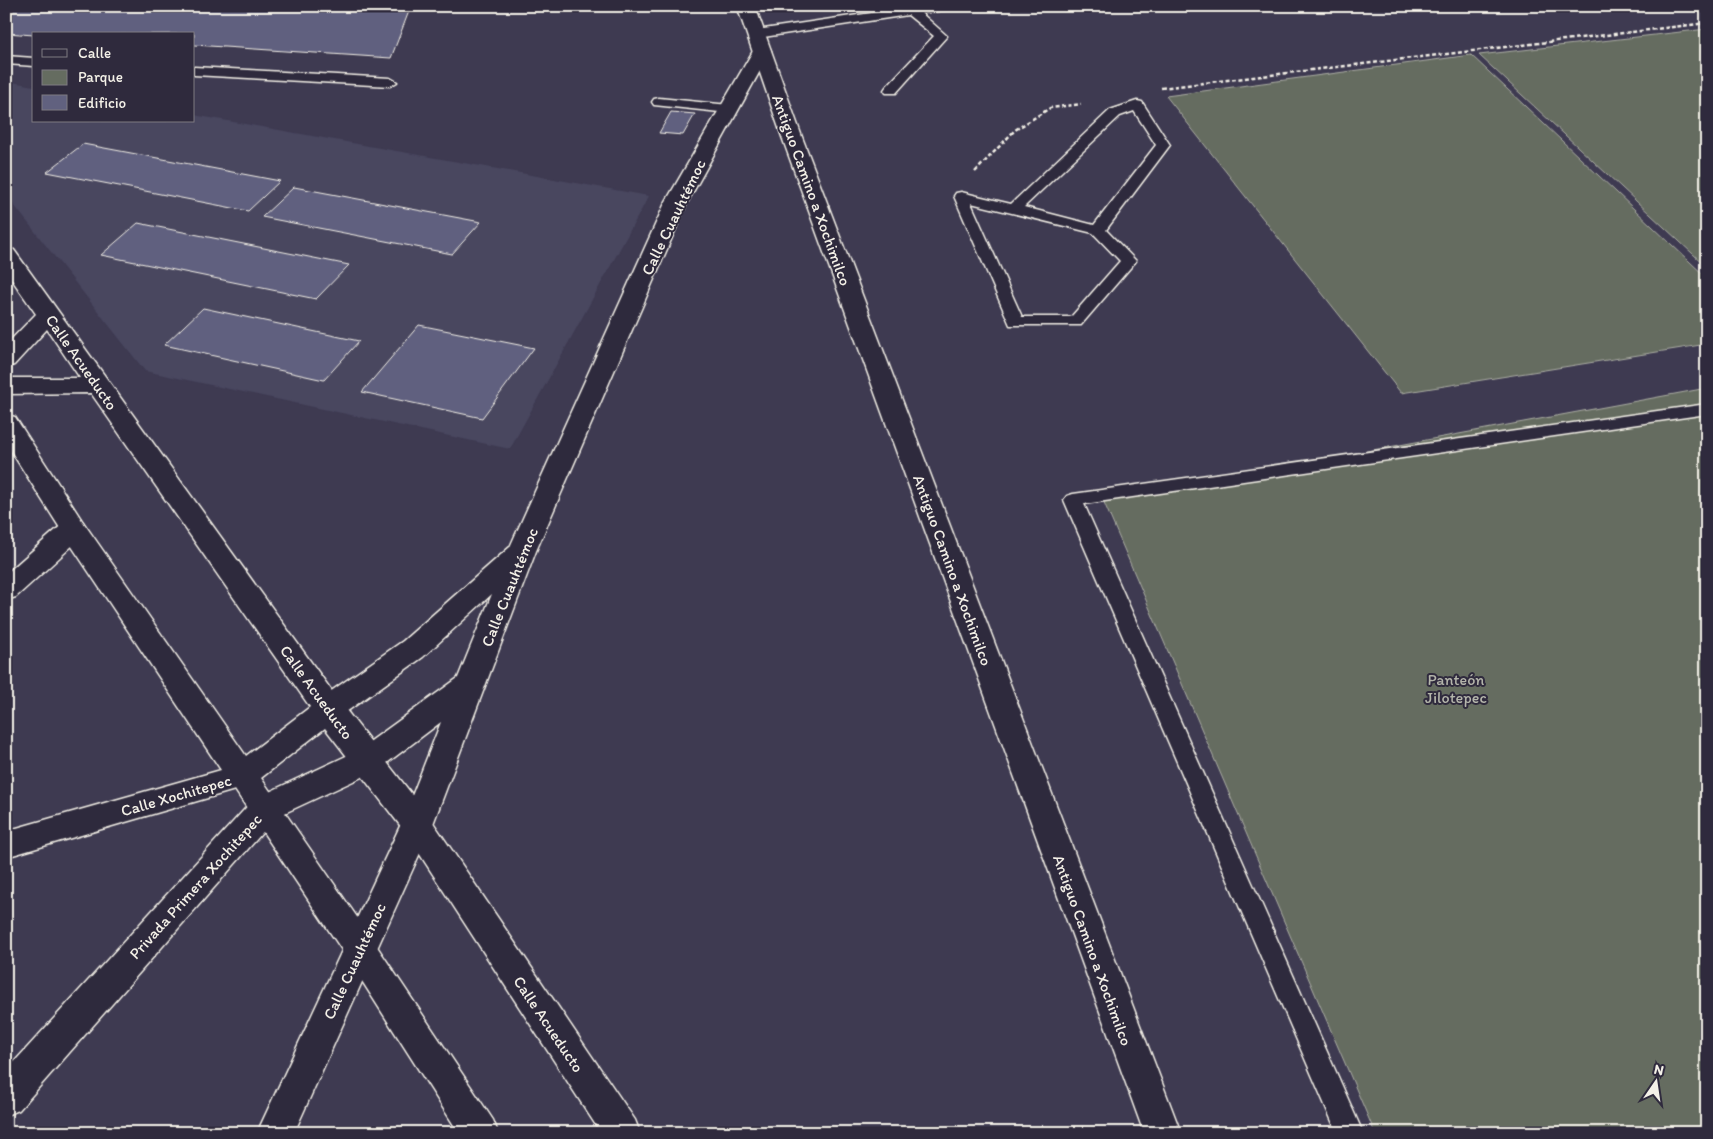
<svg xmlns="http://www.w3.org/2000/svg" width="1713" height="1139" font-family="Itim,sans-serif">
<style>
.built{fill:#48465f}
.green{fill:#656c60;stroke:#acaea4}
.building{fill:#61617f;stroke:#f4f1e8}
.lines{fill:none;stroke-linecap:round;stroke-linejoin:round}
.service-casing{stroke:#f4f1e8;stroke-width:3}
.minor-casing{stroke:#f4f1e8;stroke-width:3}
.tertiary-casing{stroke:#f4f1e8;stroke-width:3}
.secondary-casing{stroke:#f4f1e8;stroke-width:3}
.path{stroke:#f4f1e8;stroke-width:2.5;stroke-dasharray:4 2.5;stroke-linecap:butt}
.service{fill:#2f2a3d;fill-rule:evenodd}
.minor{fill:#2f2a3d;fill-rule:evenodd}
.tertiary{fill:#2f2a3d;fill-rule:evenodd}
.secondary{fill:#2f2a3d;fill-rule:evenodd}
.labels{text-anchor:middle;stroke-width:4;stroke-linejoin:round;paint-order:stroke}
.street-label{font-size:16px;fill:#f4f1e8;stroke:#2f2a3d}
.park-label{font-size:16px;fill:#b4b5ab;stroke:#2f2a3d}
</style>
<rect width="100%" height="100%" fill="#3e3a51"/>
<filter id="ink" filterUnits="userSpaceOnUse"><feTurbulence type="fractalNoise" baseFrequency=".02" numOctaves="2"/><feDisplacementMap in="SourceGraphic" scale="10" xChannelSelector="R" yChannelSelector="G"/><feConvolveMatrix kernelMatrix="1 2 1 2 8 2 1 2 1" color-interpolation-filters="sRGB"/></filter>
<g filter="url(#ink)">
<!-- built -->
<path class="built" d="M6,81L34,86V121H194V115L649,196L510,449L145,371L6,195Z"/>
<!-- green -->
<path class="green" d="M1707,29V267L1479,55Z
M1471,55L1707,278V344L1401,393L1166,96Z
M1707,388V1133H1375L1103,500Z"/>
<!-- building -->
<path class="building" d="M6,6H411L391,58L194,45V34L34,35L6,33Z
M671,112L695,114L683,135L659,133Z
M83,144L280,181L248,211L47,172Z
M294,187L481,222L452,254L262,217Z
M138,223L349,265L316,299L101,255Z
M203,308L359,341L324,380L164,345Z
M419,325L534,348L482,418L362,392Z"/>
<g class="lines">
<defs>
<path id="service" d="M919,6H951L945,10L921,13L947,36L896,93H886L884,90L886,87L934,36L908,15L757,38L751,34L757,30Z
M6,56L34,58V66L6,64Z
M194,67L390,78L397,82L390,86L194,75Z
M659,98L729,105L736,109L729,113L654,105L652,102L654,99Z
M1137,101L1142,102L1170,145L1106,230L1136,261L1081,325H1010L954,196L956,193L961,192L1011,204L1110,110ZM1134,111L1156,145L1094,225L1024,207L1120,116ZM971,203L1093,233L1120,261L1071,317H1022Z
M1707,404V414L1084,504L1363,1133H1337L1064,500L1067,496L1073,494Z"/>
<path id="minor" d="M762,45L769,47L771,51L687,203L536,551L433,824L294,1133H257L401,824L441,722L379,769L276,817L19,1110L6,1115V1071L254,799L357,751L458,678L492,594L423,657L339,717L328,720L317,717L313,709L317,701L403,641L510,547L665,203L753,51L755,47Z
M74,520L83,522L87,529L83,536L16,597L6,600V574L65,522Z"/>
<path id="tertiary" d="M6,248L14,250L339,701L428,815L635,1120L640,1133H601L406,833L325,728L261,778L372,939L493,1120L498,1133H459L348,959L235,790L6,857V831L221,770L65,536L6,443V415L15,417L83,522L246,756L310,707L91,393L6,394V378H80L47,329L14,365L6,367V345L36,314L6,271Z"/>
<path id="secondary" d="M737,6H755L802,137L1181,1133H1144L782,137Z"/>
</defs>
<!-- service casing -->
<use href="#service" class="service-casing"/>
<!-- minor casing -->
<use href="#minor" class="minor-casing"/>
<!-- tertiary casing -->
<use href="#tertiary" class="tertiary-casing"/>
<!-- secondary casing -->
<use href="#secondary" class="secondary-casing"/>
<!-- path -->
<path class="path" d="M1161,88L1707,23
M975,172L1015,130L1050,108L1081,104"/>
<!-- service -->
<use href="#service" class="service"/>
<!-- minor -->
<use href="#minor" class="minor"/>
<!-- tertiary -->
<use href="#tertiary" class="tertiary"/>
<!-- secondary -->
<use href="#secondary" class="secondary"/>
</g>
</g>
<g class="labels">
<!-- street labels -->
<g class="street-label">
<text transform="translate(812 190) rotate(70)" y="6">Antiguo Camino a Xochimilco</text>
<text transform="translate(673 217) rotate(-64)" y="6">Calle Cuauhtémoc</text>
<text transform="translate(82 362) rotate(55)" y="6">Calle Acueducto</text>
<text transform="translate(953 570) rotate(70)" y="6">Antiguo Camino a Xochimilco</text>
<text transform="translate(509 587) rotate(-68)" y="6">Calle Cuauhtémoc</text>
<text transform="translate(317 692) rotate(54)" y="6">Calle Acueducto</text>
<text transform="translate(176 795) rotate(-16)" y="6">Calle Xochitepec</text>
<text transform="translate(195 886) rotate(-48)" y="6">Privada Primera Xochitepec</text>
<text transform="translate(1093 950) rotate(70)" y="6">Antiguo Camino a Xochimilco</text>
<text transform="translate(354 961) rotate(-65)" y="6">Calle Cuauhtémoc</text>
<text transform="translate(549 1024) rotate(56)" y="6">Calle Acueducto</text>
</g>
<!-- park labels -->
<g class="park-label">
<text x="1456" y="685">Panteón<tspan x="1456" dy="18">Jilotepec</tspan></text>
</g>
</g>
<!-- margin -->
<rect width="1713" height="1139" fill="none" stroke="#2f2a3d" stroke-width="25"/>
<rect x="12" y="12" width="1688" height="1114" fill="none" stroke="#f4f1e8" stroke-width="2" filter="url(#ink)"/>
<!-- legend -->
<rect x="32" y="32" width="162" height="90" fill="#2f2a3d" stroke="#7e7a81"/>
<rect x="42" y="49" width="25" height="8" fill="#2f2a3d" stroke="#7e7a81"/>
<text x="78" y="58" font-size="15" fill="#f4f1e8">Calle</text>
<rect x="42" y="70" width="25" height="15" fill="#656c60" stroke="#7e7a81"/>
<text x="78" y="82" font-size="15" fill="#f4f1e8">Parque</text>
<rect x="42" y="95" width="25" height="15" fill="#61617f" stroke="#7e7a81"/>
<text x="78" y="108" font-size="15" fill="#f4f1e8">Edificio</text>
<!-- north arrow -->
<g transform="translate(1656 1082) rotate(13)" stroke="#2f2a3d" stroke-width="4" paint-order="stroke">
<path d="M0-4L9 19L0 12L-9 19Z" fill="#f4f1e8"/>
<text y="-8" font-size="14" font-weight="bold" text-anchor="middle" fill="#f4f1e8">N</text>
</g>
</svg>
